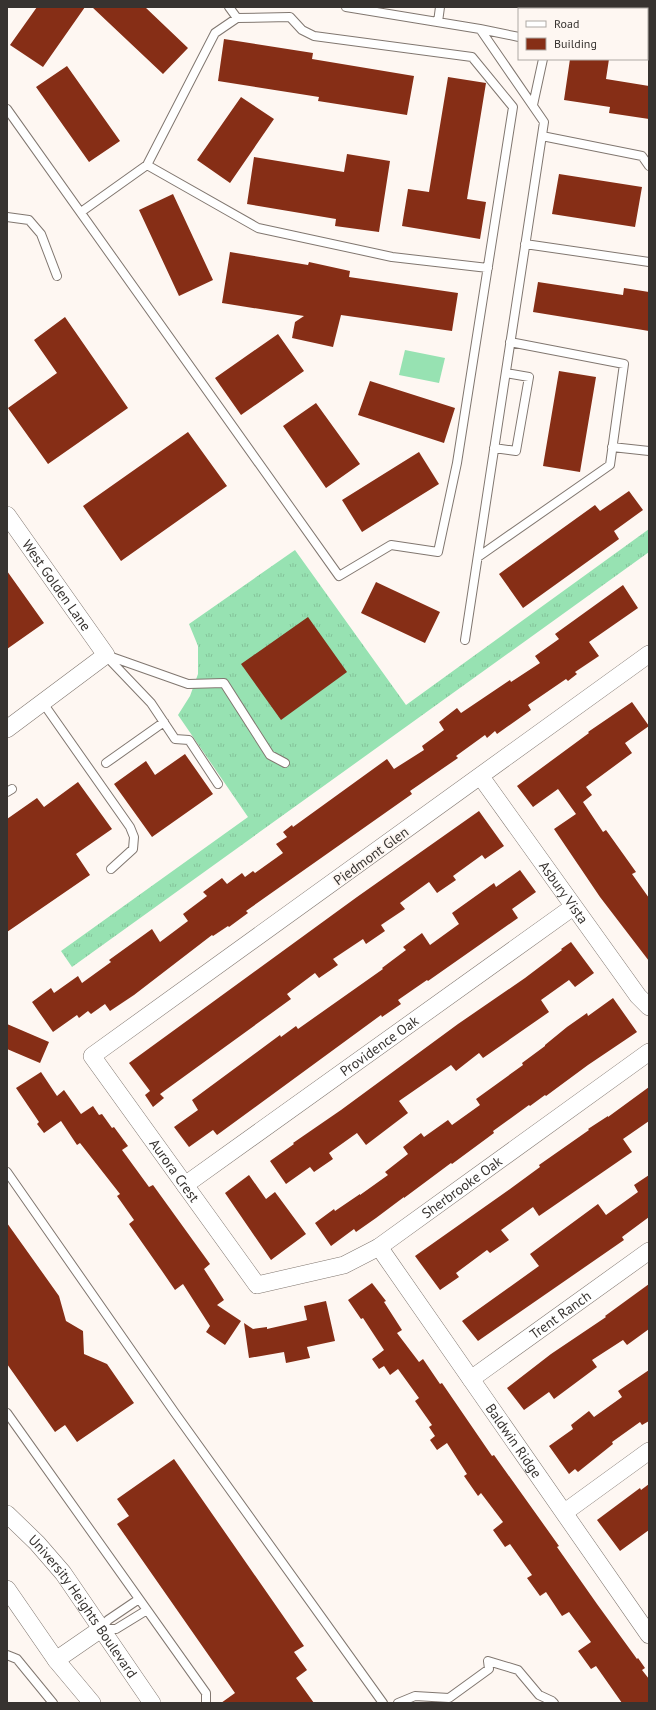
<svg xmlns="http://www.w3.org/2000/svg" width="656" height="1710" font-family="'PT Sans',sans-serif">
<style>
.grass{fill:url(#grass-tufts)}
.pitch{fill:#97e2b2}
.building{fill:#862e16}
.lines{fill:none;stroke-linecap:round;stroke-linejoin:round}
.service-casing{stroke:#817770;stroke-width:10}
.minor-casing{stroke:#817770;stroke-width:18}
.service{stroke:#fff;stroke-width:8}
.minor{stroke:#fff;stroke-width:17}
.labels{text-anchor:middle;stroke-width:4;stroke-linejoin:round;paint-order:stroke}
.street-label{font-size:14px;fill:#373330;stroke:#fef7f2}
</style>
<defs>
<pattern id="grass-tufts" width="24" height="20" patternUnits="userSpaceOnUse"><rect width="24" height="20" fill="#97e2b2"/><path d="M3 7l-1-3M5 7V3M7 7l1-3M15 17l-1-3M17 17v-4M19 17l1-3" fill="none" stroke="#83c299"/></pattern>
</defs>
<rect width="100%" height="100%" fill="#fef7f2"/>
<!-- grass -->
<path class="grass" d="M649,529V552L72,967L61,951L248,817L178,715L190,696L198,674V646L189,624L295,550L406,705Z"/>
<!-- pitch -->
<path class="pitch" d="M405,350L445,358L439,383L399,375Z"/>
<!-- building -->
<path class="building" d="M37,7H85L43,67L10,45Z
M92,7H145L188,48L163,74Z
M224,39L313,53L312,59L414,76L407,115L318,101L319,97L218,81Z
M570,59H609L606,79L649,86V119L609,113L610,107L564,100Z
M67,66L120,141L89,162L36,87Z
M448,77L486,83L467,199L486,202L480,239L402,226L408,189L429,192Z
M241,97L274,119L230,183L197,160Z
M347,154L390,161L379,232L335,226L336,219L247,204L254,157L344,172Z
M559,174L642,187L635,227L552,214Z
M173,194L213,280L179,296L139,210Z
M230,252L308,265L309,262L350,271L349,277L458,293L452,331L341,315L333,347L292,338L295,322L304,316L222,303Z
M538,282L623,295L624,288L649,292V331L533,312Z
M65,317L128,408L48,464L8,408L57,373L34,340Z
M278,334L304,371L241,415L215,378Z
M559,371L596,377L580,472L543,466Z
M370,381L455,408L444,443L358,415Z
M316,403L360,464L326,488L283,426Z
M188,432L227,486L121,561L83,506Z
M419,452L439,484L362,532L342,500Z
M629,491L643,510L614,531L619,539L523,608L499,574L595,505L600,511Z
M7,571L44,623L7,649Z
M376,582L440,612L425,643L361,613Z
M623,585L638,608L589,642L599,656L575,672L577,674L568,681L566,679L528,705L531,710L497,734L495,731L487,738L485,735L456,756L458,758L410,791L412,794L246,911L248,913L229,927L228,926L213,936L212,935L134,995L110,1011L105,1004L91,1014L88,1011L79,1018L77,1015L53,1032L32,1002L51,988L54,993L78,976L82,983L111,962L109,960L152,929L160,942L188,921L183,914L207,896L203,892L222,878L227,884L242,873L245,877L253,871L255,873L283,853L276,844L287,837L283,832L292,825L293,827L387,759L394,769L424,750L422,746L444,730L439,722L457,708L461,713L510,680L511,682L540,663L535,656L559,639L555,634Z
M308,617L347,672L281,720L241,664Z
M632,702L649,726L625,743L632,753L586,787L592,795L583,802L603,832L606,830L636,872L632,874L649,898V961L600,897L554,829L576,814L558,789L533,807L517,786L589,733L588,732Z
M185,754L213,794L152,837L114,784L146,761L155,775Z
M78,782L112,829L76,854L90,875L7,932V819L37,798L44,807Z
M479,811L504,846L485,859L482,855L453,876L456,880L437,893L429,882L400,903L405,909L381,925L385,931L366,944L363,939L333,959L338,965L319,978L315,973L287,994L291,999L160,1094L164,1098L153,1107L145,1095L150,1091L129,1063L357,897Z
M520,870L536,892L512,909L518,918L428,981L427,980L398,1000L401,1004L382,1017L381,1015L217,1135L213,1130L189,1147L174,1127L198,1110L192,1100L280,1035L281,1037L296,1026L298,1029L383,969L382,968L406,950L403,947L422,933L430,945L459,924L452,913L494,883L496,887Z
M571,942L594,973L575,987L569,980L541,1000L549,1012L483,1058L479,1053L456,1071L451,1065L399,1101L408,1113L366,1145L357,1133L329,1153L333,1159L314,1172L310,1167L286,1184L270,1161L294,1144L293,1143L341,1110L458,1024L525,978L562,950L561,949Z
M613,998L637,1032L588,1065L546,1096L545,1095L530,1106L529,1105L493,1131L494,1133L452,1164L451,1163L404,1198V1197L376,1218L356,1232L354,1229L331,1246L315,1223L334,1209L335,1211L360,1194V1195L388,1175L385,1172L408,1154L403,1147L421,1133L424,1137L448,1120L452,1125L480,1105L476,1099L523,1065L522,1063L545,1046V1045L567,1027L587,1013L588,1016Z
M7,1024L49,1042L40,1063L7,1049Z
M41,1072L57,1096L64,1090L81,1114L93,1106L99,1115L102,1114L112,1128L114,1127L128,1146L122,1150L149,1187L153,1185L210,1264L204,1269L224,1300L217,1305L241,1321L225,1345L206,1332L210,1326L183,1284L175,1290L162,1271L129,1224L134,1220L117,1196L120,1194L80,1143L77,1145L61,1121L44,1133L37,1124L39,1122L16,1088Z
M649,1087V1121L623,1139L632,1152L539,1216L533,1207L501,1230L509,1240L490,1253L487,1250L456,1273L459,1277L440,1290L415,1256L510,1189L540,1167L539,1165L589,1130L588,1129L608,1116V1117Z
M249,1175L266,1199L275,1192L306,1234L271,1260L225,1193Z
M649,1175V1217L622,1237L624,1240L478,1341L462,1321L539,1266L530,1254L598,1204L606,1215L638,1192L634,1185Z
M7,1223L59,1296L66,1321L83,1331L84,1354L107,1364L134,1403L77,1442L65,1425L55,1432L7,1364Z
M372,1283L386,1301L384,1302L402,1330L397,1333L419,1362L423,1359L440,1384L442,1383L492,1456L494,1455L559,1546L557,1547L597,1604L637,1659L638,1658L645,1668L642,1670L649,1679V1703H622L596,1666L591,1669L578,1651L591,1642L569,1612L562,1616L546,1592L540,1596L527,1578L532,1575L510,1544L505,1547L493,1530L503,1522L481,1493L478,1496L464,1476L467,1474L447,1443L437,1450L430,1440L435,1436L429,1427L432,1425L415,1401L419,1398L398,1369L390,1375L384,1366L379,1369L372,1359L384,1350L363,1318L361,1319L348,1300Z
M649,1284V1329L627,1345L623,1340L592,1360L597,1367L554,1399L549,1392L524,1410L507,1388L551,1354L606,1317L605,1316Z
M326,1301L335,1341L307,1347L310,1358L286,1363L284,1352L249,1358L244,1323L253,1329L267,1327V1329L307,1320L304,1306Z
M649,1370V1421L642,1425L640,1422L612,1442L613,1444L578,1472L575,1469L569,1474L549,1446L573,1429L571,1425L589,1411L594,1417L622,1397L618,1391Z
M174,1459L304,1646L294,1652L307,1670L296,1678L314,1703H221L235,1693L117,1524L129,1516L117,1499Z
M649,1484V1530L620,1551L597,1520L640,1488L641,1490Z"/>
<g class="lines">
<defs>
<path id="service" d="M229,7L237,18
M346,7L480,29L544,122L465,640
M438,22L440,7
M480,29L519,37
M533,105L543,59
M7,109L339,576L391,545L438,552L457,463L513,107L472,57L314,36L302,30L290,17L237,18L215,33L147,165L81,212
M542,136L642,156L649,166
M147,165L258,228L392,257L488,268
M7,217L29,220L41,234L57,276
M525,244L649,262
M612,447L649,451
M494,448L516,451L529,377L506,373
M478,557L610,465L624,364L510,342
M106,655L188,684L224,683L270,755L285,763
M108,658L151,703L175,739L189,740L218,784
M43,703L130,827L134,837L133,849L111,869
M106,763L164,722
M7,792L12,789
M7,1172L175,1413L383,1703
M7,1413L206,1693V1703
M101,1629L108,1620L139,1599
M102,1629H116L147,1610
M7,1655L17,1659L53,1703
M398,1703L415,1696L449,1698L489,1669L488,1661L518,1670L539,1695L552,1701L554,1703"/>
<g id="minor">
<path id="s1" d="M7,515L106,655L7,729"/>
<path id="s2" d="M649,654L92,1056L257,1285L344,1265L379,1247L649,1052"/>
<path id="s3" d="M481,777L638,996L649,1007"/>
<path id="s4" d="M185,1185L573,907"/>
<path id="s5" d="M379,1247L649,1635"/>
<path id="s6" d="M471,1379L649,1251"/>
<path d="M565,1512L649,1451"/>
<path id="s7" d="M7,1514L37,1543L63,1573L152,1703"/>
<path d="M7,1589L56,1660L92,1703"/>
<path d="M56,1660L101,1629"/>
</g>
</defs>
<!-- service casing -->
<use href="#service" class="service-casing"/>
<!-- minor casing -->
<use href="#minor" class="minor-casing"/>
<!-- service -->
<use href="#service" class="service"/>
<!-- minor -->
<use href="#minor" class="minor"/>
</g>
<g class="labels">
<!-- street labels -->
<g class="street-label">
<text dy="5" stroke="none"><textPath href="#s1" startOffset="86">West Golden Lane</textPath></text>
<text transform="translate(371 856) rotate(-36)" y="5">Piedmont Glen</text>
<text dy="5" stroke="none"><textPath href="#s3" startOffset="142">Asbury Vista</textPath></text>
<text dy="5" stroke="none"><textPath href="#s4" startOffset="239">Providence Oak</textPath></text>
<text dy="5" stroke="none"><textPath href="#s2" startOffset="828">Aurora Crest</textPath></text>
<text dy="5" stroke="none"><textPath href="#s2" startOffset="1200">Sherbrooke Oak</textPath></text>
<text dy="5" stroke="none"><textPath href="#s6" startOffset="110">Trent Ranch</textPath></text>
<text dy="5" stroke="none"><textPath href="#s5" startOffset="236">Baldwin Ridge</textPath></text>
<text dy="5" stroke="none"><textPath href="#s7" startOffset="120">University Heights Boulevard</textPath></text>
</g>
</g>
<!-- border -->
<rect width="656" height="1710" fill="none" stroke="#373330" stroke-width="16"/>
<!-- legend -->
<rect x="518" y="8" width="130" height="52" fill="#fef7f2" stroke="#aea9a4"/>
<rect x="526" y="21" width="20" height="6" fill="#ffffff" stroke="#aea9a4"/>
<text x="554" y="28" font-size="12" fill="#373330">Road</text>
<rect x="526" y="38" width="20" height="12" fill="#862e16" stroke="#aea9a4"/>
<text x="554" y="48" font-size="12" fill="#373330">Building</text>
</svg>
